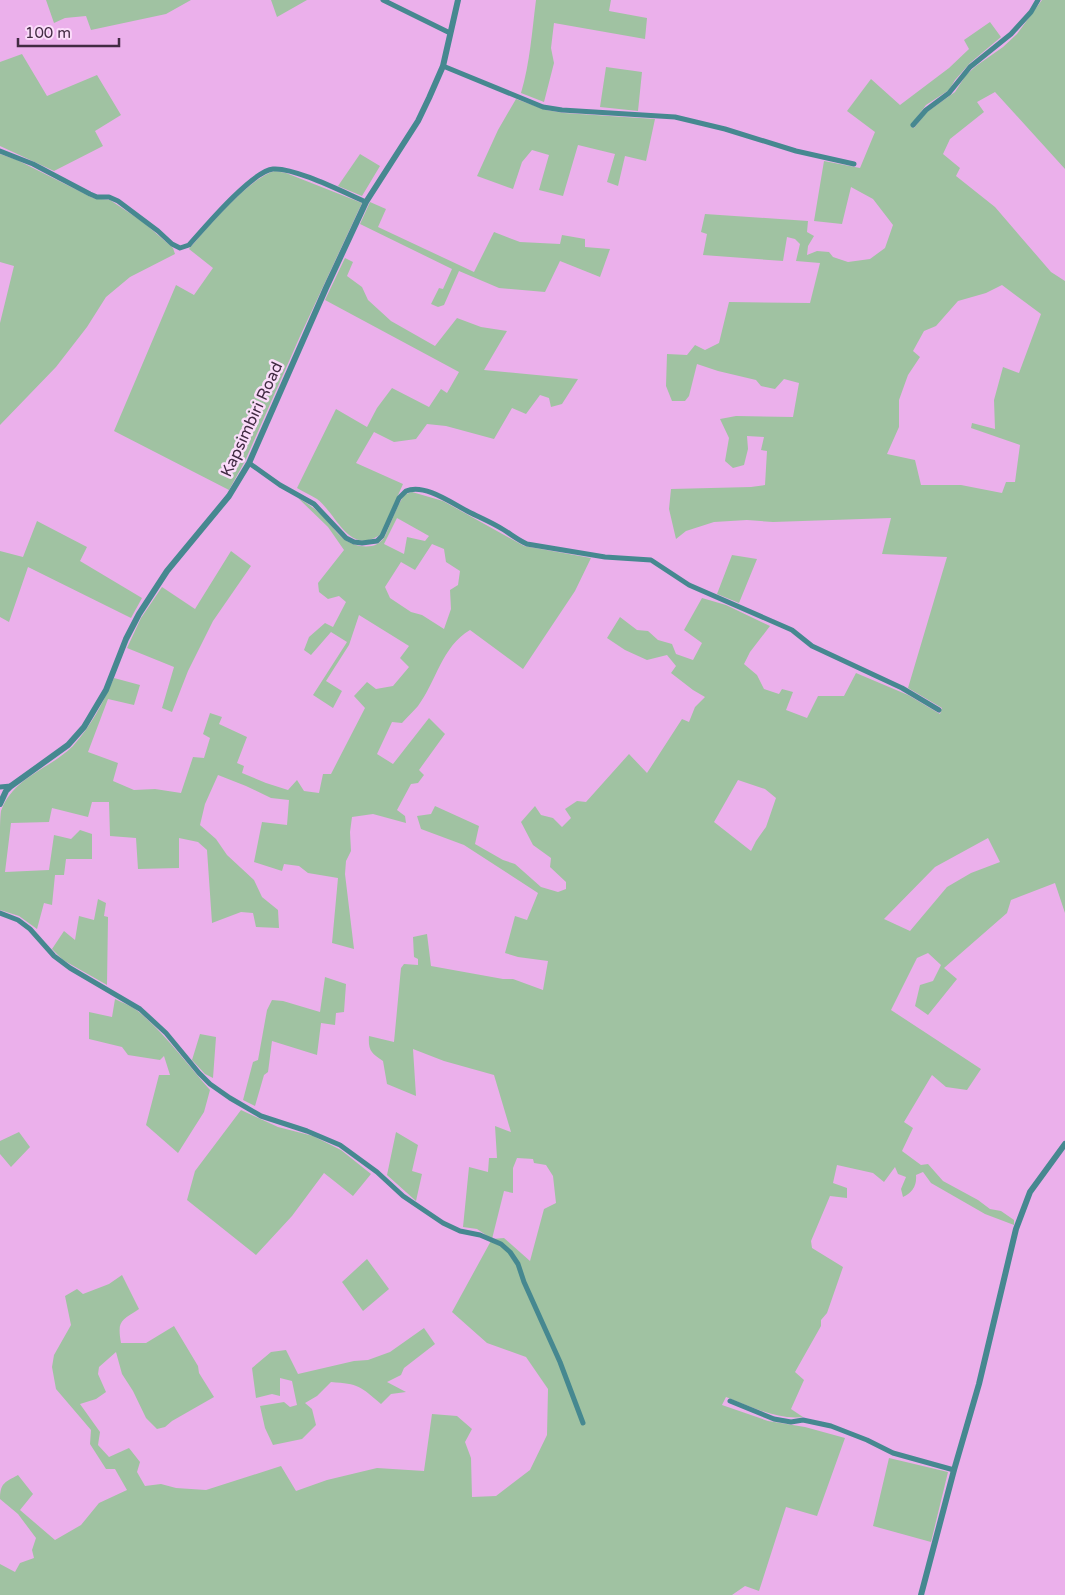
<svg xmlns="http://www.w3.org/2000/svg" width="1065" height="1595" font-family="'Varela Round',sans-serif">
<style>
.green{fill:#a0c2a2;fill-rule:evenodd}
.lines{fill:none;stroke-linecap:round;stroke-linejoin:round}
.minor{stroke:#468890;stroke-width:5}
.tertiary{stroke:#468890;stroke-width:6}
.labels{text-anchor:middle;stroke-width:5;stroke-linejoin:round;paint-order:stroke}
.street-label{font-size:16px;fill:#422b43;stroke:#fbdcfa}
</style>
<rect width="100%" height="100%" fill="#ebb0eb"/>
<!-- green -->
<path class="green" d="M46,0H191L166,14L91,30L86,16L65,18L54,23Z
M271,0H307L277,17Z
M536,0H611L609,11L647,18L645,39L554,23L551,48L554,63L544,102L521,93C530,63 532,31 536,0Z
M1042,0H1065V169L995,92L977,102L984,112L950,139L943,154L960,168L956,176L995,207L1051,272L1065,281V913L1055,883L1011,900L1007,913L944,968L957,979L928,1015L915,1006L920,985L933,981L941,965L928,953L917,958L891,1010L981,1069L967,1090L946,1087L932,1075L904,1122L913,1128L902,1151L921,1165L928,1164L943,1181L978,1200L990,1209L1001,1211L1014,1220V1225L985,1214L931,1183L923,1172L916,1175C917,1186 912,1193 903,1197L901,1189L906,1177L898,1174L895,1167L884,1182L873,1173L837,1165L833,1183L847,1188V1198L830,1196L811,1241L812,1248L843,1267L827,1313L821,1320V1326L795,1372L804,1380L791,1409L803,1417C776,1420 750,1406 726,1397L722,1405L768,1421L805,1427L845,1438L817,1516L786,1507L759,1591L745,1586L732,1595H0V1564L15,1572L20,1563L34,1558L32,1550L36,1538L18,1514L0,1499C0,1483 5,1482 18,1475L33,1494L20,1510L55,1540L81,1525L99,1503L127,1490L115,1469H106L90,1444L91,1430L56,1389L52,1367L54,1355L71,1325L65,1296L77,1289L83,1294L109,1284L122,1275L139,1309C121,1321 117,1320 121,1343H146L174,1326L198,1366L199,1373L214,1397L172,1421L165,1427L157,1429L146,1418L133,1391L122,1374L116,1352L99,1367L98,1374L106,1392L96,1399L80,1404L100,1432L98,1445L109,1457L129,1448L140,1462L137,1472L145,1486L161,1484L176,1488L206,1490L281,1466L296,1491L327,1480L377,1468L424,1471L432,1414L457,1416L472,1429L465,1442L471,1458L472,1497L496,1496L530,1470L547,1435L548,1389L526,1357L487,1343L452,1312L492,1239L477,1229L463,1227L469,1167L488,1172L489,1158H497L495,1126L511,1132L494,1075L444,1061L413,1049L416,1096L387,1084L383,1061C371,1053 368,1050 369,1036L394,1042L401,968L404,964L418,965V959L414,957L413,937L427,934L431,966L503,979H513L543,990L548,961L518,957L505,953L515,916L527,920L538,893L464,845L421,829L417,816L431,814L435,806L479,826L475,844L503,860L515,864L541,887L558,892L566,889V882L550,867L551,858L533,845L521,822L535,806L541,815L553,818L562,827L571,818L565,809L577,801L586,802L629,754L647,773L682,719L689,722L695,707L705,697L693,690L671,673L676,666L667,655L647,660L625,650L607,638L620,617L637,630L648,631L658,640L672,644L676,654L693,660L702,643L684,630L702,598L726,605L770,626L750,652L744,664L757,675L764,689L779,694L782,689L793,692L786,710L807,718L818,696H844L856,673L908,695L940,714L942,708L908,688L947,557L882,554L891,518L773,522L747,520L714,522L686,531L676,539L669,509L671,489L751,487L765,485L767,451L761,450L764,437L747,436L748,449L744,465L733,468L725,461L729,438L720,419L736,416L793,417L799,383L784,379L775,389L761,386L756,380L718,371L697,364L689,396L685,401H672L666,386L667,354L687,355L695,345L705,350L719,343L729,302L810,303L820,263L796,261L800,244L795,239L787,237L783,261L703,255L707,234L701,232L705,214L808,221L807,232L814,236L808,246L807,255L817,251L829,252L833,257L848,262L870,259L885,248L893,225L873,199L851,187L842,224L814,221L824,161L860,168L875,132L847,111L871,79L900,105L949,68L969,49L964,40L990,22L1001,37L970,63L955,80L949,90L926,105L911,125L914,128L927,112L955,92L966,75L976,66L1003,47L1017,34ZM1002,285L1041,314L1019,373L1003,367L994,400L995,429L972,423L971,428L1020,445L1015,482H1006L1002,493L961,485H921L915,460L887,454L899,427V400L908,375L920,357L913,351L924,331L936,326L958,301L986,293ZM738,780L765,789L776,798L766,827L756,841L751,851L714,822ZM988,838L1000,862L971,873L947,887L910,931L884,919L935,867ZM517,1158L533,1159L534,1163L546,1165L553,1176L556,1203L544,1209L530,1261L504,1238L492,1239L504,1191L513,1193V1168Z
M22,54L47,96L97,75L121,115L95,131L103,146L54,171L0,146V62Z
M606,67L642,72L638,111L600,107Z
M516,99L546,110L564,113L655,119L646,161L625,156L618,186L607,182L615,154L578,145L563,196L539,190L549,155L532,150L522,162L513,189L477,176L498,130Z
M0,154L17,160L93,198L110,200L143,222L173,248L175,254L130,277L106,297L87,327L56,367L0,425V323L14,266L0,262Z
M360,154L380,166L362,196L338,186Z
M275,171L286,173L362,203L301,334L245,461L229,490L114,431L176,285L194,295L213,268L189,249C207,228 250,177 275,171Z
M370,202L386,209L378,227L474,272L494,232L520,242L560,244L562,235L585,239V247L610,249L600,277L560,261L545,292L499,288L459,271L444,305L438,307L431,304L439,288L443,289L452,269L360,224Z
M345,258L353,262L347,276L362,287L368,300L391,321L435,346L457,318L481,327L507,331L484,370L578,379L562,404L551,407L549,398L540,395L526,414L512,408L494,439L446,426L427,424L416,439L394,442L374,432L356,463L403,484L381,534C349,557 337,514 317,499C311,495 303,492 297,488L336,409L367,427L377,408L392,388L429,407L441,389L447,393L459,372L325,300Z
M412,492L443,501L524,546L591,558L575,591L523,669L470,630C442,646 436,682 418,706C413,712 407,717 402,723L392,722L377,754L393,764L429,718L445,734L419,770L424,775L418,783L411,784L397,810L405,816L406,823L373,814L352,817L350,832L351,851L346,861L345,874L354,949L332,943L338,878L308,873L299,866L284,864L282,871L254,862L262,822L287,825L289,800L271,798L246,786L218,775L205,804L200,825L216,839L227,855L254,880L262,897L278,910L279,928L256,927L253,913L241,912L212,923L207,850L198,842L179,838V868L138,869L136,838L110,836L109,802H92L88,817L52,808L49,822L11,823L5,872L49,870L54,835L71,839L80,830L92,834V859H66L64,875H55L52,905L44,903L37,929L19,916L0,910C0,885 0,861 0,837C0,829 0,818 1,811C13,777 50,769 73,746C91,726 103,703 114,678L140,685L134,705L108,699L88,752L118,763L113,781L134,790L155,789L181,793L193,757L204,758L210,738L203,734L210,713L222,717L219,724L247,737L237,763L244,766L242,773L266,783L288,790L297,780L304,791L319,793L323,774H331L365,708L354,696L367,682L376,689L393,686L409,667L400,658L409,646L359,615L349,645L326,681L342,691L333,708L313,695L347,642L331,632L311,655L304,650L309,637L325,623L333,627L346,602L339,596L328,599L319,592L318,583L344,550L328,527L298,498C309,504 320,512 328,522C333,527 338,535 344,539C355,548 378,551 385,536C389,528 399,500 405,495C407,493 410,493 412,492ZM397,518L429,536L425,541L407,537L404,554L384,544ZM432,544L444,549L446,562L460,571L458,585L450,590L451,609L444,629L422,615L411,612L390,598L385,587L401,562L415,570Z
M37,521L87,547L80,561L142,598L131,618L28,567L9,622L0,617V551L23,557Z
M231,551L251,566L213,621L188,671L172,712L162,708L174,667L127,648L141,618L162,587L195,609Z
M732,555L757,559L739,603L717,594Z
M98,899L106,903L104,916L108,917L107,985L63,960L52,949L64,931L75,940L79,916L94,920Z
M325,977L346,984L344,1012L336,1013L335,1025L321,1023L317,1055L272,1041L268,1072L264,1075L255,1106L243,1100L253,1062L258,1060L267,1010L272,1000L283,1001L320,1012Z
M115,999C123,1003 132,1006 139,1012C166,1035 187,1064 210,1090L204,1112L178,1153L146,1125L159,1075H170L164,1056L160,1060L128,1055L122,1047L89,1039V1012L112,1017Z
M200,1034L216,1037L213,1078L205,1074L192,1060Z
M241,1110L278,1127L313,1136L341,1150L371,1174L353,1196L324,1173L292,1216L256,1255L187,1200L195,1171Z
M19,1132L30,1147L11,1167L0,1154V1141Z
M396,1132L418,1145L412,1171L422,1174L416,1201L387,1175Z
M367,1259L389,1289L363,1311L342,1282Z
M424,1328L435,1344L404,1368L401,1375L387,1382L406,1392L391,1394L381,1404C360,1386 359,1384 331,1382L317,1396L305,1403L312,1409L316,1425L302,1439L273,1445L265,1428L260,1406L284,1402L290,1407L297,1405L292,1381L280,1378V1396L272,1394L256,1398L252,1368L271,1352L286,1350L298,1374L354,1361L368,1360L390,1352Z
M889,1458L948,1472L931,1542L873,1526Z"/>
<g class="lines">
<!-- minor -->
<path class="minor" d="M383,0L450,33
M443,66L543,107L562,110L675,117L725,129L796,151L854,164
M913,125L926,110L949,93L970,67L1011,34L1031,12L1038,0
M0,151L33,164L90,194L97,197H109L118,201L158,231L172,244L180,248L189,245C204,228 252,171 273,169C294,167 345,193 366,202
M249,463L280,485L314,504L346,538L354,542L362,543L377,541L382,536L399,498L406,491C425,483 453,504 469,512C481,518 493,523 504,530C512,535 518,540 527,544L605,557L651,560L689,585L792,630L812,646L902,688L939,710
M0,787L11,786
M0,913L18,920L30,929L54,956L70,968L140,1009L166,1033L199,1073L210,1084L230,1098L261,1116L307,1131L340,1145L377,1172L403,1196L443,1223L460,1231L480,1235L501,1244L510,1252L518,1264L524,1282L560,1362L583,1423
M730,1401L774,1419L791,1422L803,1420L831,1426L867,1440L893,1453L954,1470"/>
<!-- tertiary -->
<path class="tertiary" d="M0,804L6,791L11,786L68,745L84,727L106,690L126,639L139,614L167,571L229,496L249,463L326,288L366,202L418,121L429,98L443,66L458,0
M921,1595L954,1470L979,1384L1016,1229L1030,1192L1065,1144"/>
</g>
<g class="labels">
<!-- street labels -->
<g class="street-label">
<text transform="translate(251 419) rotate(-65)" y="6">Kapsimbiri Road</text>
</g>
</g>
<!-- scale -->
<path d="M18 38v8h101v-8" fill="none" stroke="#422b43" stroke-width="2.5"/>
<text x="25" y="38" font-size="15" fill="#422b43" stroke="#fbdcfa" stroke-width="4" paint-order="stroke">100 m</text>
</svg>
